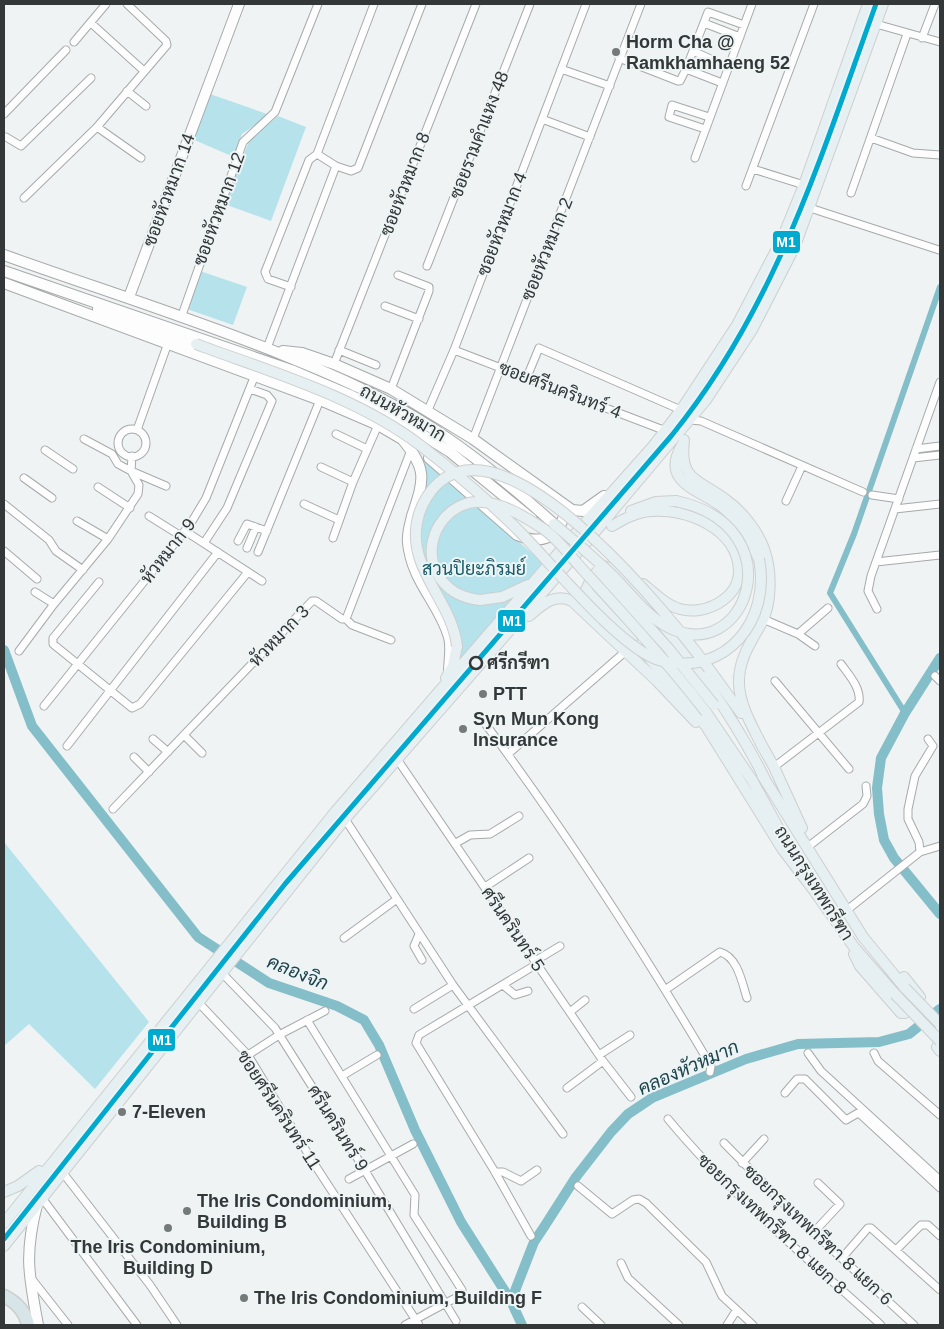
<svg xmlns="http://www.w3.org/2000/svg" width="944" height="1329" font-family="Helvetica,Sarabun,sans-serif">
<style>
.green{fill:#b5e2eb}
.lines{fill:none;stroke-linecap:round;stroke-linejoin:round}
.canal{stroke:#83bec9;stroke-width:6}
.river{stroke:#83bec9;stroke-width:10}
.street-casing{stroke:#a7aaaa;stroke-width:9}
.secondary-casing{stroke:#a7aaaa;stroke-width:12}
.primary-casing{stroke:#cdcfcf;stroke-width:12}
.highway-casing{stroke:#cdcfcf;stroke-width:15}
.street{stroke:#fdfdfd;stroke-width:7}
.secondary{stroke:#fdfdfd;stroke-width:10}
.primary{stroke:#e6eff1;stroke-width:10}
.highway{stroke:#d7e5e8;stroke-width:12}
.primary-bridge-casing{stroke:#cdcfcf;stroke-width:12;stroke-linecap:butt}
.primary-bridge{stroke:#e6eff1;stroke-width:10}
.metro-1-casing{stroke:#edf4f6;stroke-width:9}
.metro-1{stroke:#00a9ce;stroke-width:5}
.poi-dot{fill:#757979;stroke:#edf4f6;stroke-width:2}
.stop-dot{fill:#edf4f6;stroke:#343737;stroke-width:2.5}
.labels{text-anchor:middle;stroke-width:4;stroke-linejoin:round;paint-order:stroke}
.poi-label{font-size:18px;font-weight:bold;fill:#343737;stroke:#edf4f6;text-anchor:start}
.street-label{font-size:18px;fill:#343737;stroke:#edf4f6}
.park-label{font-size:18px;fill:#175c68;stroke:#edf4f6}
.stop-label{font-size:18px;font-weight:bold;fill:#343737;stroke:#edf4f6;text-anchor:start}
.water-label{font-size:19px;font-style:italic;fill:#1e444b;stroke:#edf4f6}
.line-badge{stroke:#edf4f6;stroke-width:2}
.badge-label{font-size:14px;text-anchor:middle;font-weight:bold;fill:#fff}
</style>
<rect width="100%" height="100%" fill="#eff3f4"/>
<!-- green -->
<path class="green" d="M210,94L270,115L242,134L234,157L192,139Z
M278,116L306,127L271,221L224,204L250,139Z
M200,271L247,287L233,325L187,309Z
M424,460L462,491L545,565L457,663L454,650L416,565L419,506L427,478Z
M4,842L149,1022L95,1089L29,1024L4,1046Z"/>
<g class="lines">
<!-- canal -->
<path class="canal" d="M905,713L830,593L854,534L940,287"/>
<!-- river -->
<path class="river" d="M4,650L32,726L198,937L269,983L337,1006L364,1020L379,1045L415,1130L461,1222L511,1301L522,1325
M940,658L905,713L881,758L877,788L879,814L884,840L894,858L940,914
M511,1301L534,1242L544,1227L576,1177L611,1132L628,1114L652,1098L746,1059L798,1044L879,1042L909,1034L940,1009"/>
<defs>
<path id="street" d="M374,4L317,154L336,166L351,171L358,168L422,4
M91,23L144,71
M704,23L740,37
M876,24L940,42
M922,38L935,4
M74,42L106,4
M693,51L728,67
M619,58L678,81H680L686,69L722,83
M561,69L610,86
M686,69L708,12L744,25
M127,91L146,106
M4,114L66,50
M542,119L590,137
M97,127L141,158
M705,129L669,117L672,105L709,117
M6,137L21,146L91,78
M871,138L913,153L940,155
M695,158L752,4
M753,169L804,185
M746,186L814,4
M851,193L907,34
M24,198L97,127L167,45L166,41L127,4
M810,208L939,250
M427,266L530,4
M291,287L268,279L265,272L309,160L317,154
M385,306L419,319
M182,315L243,142L275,112L318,4
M267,348L336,166
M339,350L376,365
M454,350L666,431
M334,364L476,4
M527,377L539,348L681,410
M391,389L429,291V287L398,275
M428,410L454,350L586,4
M691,420L701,421L863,492
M118 443a14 14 0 1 1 28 0a14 14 0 1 1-28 0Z
M137,430L168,343
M336,434L367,449
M473,439L641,4
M916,449L940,446
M45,450L73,469
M132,456L131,471L166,486
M913,458L940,455
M321,467L353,482
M24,478L52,498
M98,487L130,508
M872,495L899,499
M786,501L802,466
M4,504L49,540L56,551L83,570
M304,504L339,520
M895,509L940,504
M149,516L181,536
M77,521L108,539
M185,531L262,581
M333,538L353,482L378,425
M238,541L247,524L267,531
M204,543L227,508L272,401L267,395L250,389
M247,548L256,527
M4,551L37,579
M258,552L320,400
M876,562L940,555
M99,582L53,638V644L132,708L140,704L248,572
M35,592L54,604
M877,609L868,591L871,576L940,382
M346,619L352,625L391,640
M763,619L798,634L815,646
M798,634L828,608
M19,651L54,604L108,539L138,494L139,485L131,471L118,464L112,454L84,439
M935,676L940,681
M775,681L849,769
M44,706L191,523L206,498L255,375
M481,718C564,829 640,946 711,1066L710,1072
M184,735L202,753
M153,739L168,752
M67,746L218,552
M508,754L626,651
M134,757L149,772
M397,759L603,1061L631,1097
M774,767L859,702C861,688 849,675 841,664
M113,809L312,601H316L342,619H346L411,450
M345,819L453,985L563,1134
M456,843L470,835L490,834L519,816
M809,846L863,804L867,796L866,786
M920,852L940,846
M485,887L529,858
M847,910L920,852L919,842L908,819V809L915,776L933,746L928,739
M419,934L414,946L422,960
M344,938L397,899
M535,961L560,946
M221,972L275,1028L361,1164L456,1321
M503,985L515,995L528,991
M665,990L720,952C738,957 742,983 747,998
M197,1001L248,1055L313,1162L419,1325
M414,1009L453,985
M570,1012L585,1000
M307,1020L415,1195L414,1215L462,1290L461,1295L405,1325
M808,1053L821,1071L940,1180
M874,1053L878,1061L940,1115
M248,1055L279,1035L325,1011
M599,1055L630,1035
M342,1076L377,1055
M567,1088L603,1061
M785,1093L797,1079H805L846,1120L858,1113L861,1115L940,1188
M668,1119C731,1195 808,1259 881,1325
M724,1143L799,1219L914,1325
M742,1163L764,1139
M495,1172H503L521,1181L537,1170
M63,1173L150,1285L177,1325
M349,1179L413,1144
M578,1186L612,1214L633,1200L639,1199L646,1203L706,1262L722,1296L753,1325
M42,1198L137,1325
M814,1232L840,1204L818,1183
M531,1236L495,1172L416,1043L419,1035L537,964
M896,1250L921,1225H928L940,1236
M842,1258L868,1228H871L940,1290
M621,1263L628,1278L679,1325
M31,1278L68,1325
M582,1307L601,1325
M727,1325L736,1311"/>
<path id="secondary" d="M4,255C99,289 192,318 286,356C336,376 386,398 432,428C476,456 515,489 554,524
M4,271L294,371L350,395L401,421L450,452L532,519
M4,283L320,400L378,425L407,442
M129,297L239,4
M98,309L196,344
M283,351L302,353L334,364L391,389L473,439L572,510L583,511L604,496
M402,439C428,470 424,479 412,516C410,525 407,533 408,543C412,582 439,603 449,637C452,648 449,661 449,672
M429,458L517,535C541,545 558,539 565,513L559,502
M37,1205C24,1255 29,1276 38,1325"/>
<path id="primary" d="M684,440C679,481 698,479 725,499C741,510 758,531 764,549C772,571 772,604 761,624C750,643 738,661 739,684C740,707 753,727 763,748
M682,445C658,486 706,490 727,511C742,525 750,541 759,559
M631,511L656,502L676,501
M612,526C624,519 636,512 651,511C687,508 738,529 739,571C739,599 704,616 680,609C666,605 654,593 643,584
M480,600L502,597L528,585
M529,616C543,604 554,593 572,601L657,681L696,722
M661,623C701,671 737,724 765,779
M632,640L586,590L592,577L603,566L617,570L647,606
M646,654L706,726L783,850L819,897
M709,669L741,713
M446,678L453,666L457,646
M706,712L752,780L796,860
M760,742L774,767L802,828
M762,775L863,937L905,988
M815,892L854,947L895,994
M854,954L860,966L901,1013H905L920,997L904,977
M940,1043L937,1047L940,1051
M4,1192L18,1186L39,1171
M4,1223L336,811L568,542L654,445L681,410L737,325L782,239L804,185L868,4
M4,1246L345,819L584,545L706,400L752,330L795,246L883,4"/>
<path id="highway" d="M4,1296C16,1302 25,1311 28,1325"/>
</defs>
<!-- street casing -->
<use href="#street" class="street-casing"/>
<!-- secondary casing -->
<use href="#secondary" class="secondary-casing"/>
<!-- primary casing -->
<use href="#primary" class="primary-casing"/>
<!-- highway casing -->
<use href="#highway" class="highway-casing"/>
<!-- street -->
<use href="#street" class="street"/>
<!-- secondary -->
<use href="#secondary" class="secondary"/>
<!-- primary -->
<use href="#primary" class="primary"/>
<!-- highway -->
<use href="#highway" class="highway"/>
<defs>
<path id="primary-bridge" d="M196,344C271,372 355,396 420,445C455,472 489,501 520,532C551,563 623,652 662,661C727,676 771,620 759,559
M554,524C574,541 595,558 614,577C630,593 646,615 666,626C746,670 797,527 676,501
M598,570L668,648L714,705
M480,600C461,598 446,590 437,573C420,541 446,499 483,502C503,504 522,515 539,526C556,536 571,557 584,571C626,617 668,663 706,712
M457,646C452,601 408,570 417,522C420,505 431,487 445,478C520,430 670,616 709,669
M905,988L940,1024
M895,994L940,1041"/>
</defs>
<!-- primary-bridge casing -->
<use href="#primary-bridge" class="primary-bridge-casing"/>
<!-- primary-bridge -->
<use href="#primary-bridge" class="primary-bridge"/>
<defs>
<path id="metro-1" d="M4,1239L285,884L672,435C776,307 821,156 876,4"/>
</defs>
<!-- metro-1 casing -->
<use href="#metro-1" class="metro-1-casing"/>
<!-- metro-1 -->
<use href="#metro-1" class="metro-1"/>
</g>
<!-- markers -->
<g class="poi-dot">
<circle cx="616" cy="52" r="5"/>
<circle cx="483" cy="694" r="5"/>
<circle cx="463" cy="729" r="5"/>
<circle cx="122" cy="1112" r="5"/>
<circle cx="187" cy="1211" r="5"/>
<circle cx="168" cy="1228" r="5"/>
<circle cx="244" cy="1298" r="5"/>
</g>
<circle class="stop-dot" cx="476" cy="663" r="6"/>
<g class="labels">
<!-- poi labels -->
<g class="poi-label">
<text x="626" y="48">Horm Cha @<tspan x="626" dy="21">Ramkhamhaeng 52</tspan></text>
<text x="493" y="700">PTT</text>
<text x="473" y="725">Syn Mun Kong<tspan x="473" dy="21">Insurance</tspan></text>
<text x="132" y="1118">7-Eleven</text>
<text x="197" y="1207">The Iris Condominium,<tspan x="197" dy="21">Building B</tspan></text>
<text x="168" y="1253" text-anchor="middle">The Iris Condominium,<tspan x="168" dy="21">Building D</tspan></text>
<text x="254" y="1304">The Iris Condominium, Building F</text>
</g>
<!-- street labels -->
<g class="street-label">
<text transform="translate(479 135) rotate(-69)" y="6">ซอยรามคำแหง 48</text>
<text transform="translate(405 184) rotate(-69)" y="6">ซอยหัวหมาก 8</text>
<text transform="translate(169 190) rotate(-70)" y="6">ซอยหัวหมาก 14</text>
<text transform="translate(219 209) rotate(-70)" y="6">ซอยหัวหมาก 12</text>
<text transform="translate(502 224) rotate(-69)" y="6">ซอยหัวหมาก 4</text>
<text transform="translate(547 249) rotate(-68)" y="6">ซอยหัวหมาก 2</text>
<text transform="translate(560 390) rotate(21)" y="6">ซอยศรีนครินทร์ 4</text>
<text transform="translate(403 413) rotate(30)" y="6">ถนนหัวหมาก</text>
<text transform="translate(168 551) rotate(-52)" y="6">หัวหมาก 9</text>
<text transform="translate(279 636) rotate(-46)" y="6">หัวหมาก 3</text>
<text transform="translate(814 883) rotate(58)" y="6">ถนนกรุงเทพกรีฑา</text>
<text transform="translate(513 929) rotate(56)" y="6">ศรีนครินทร์ 5</text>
<text transform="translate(279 1110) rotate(57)" y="6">ซอยศรีนครินทร์ 11</text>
<text transform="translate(338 1128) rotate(58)" y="6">ศรีนครินทร์ 9</text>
<text transform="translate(772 1224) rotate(43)" y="6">ซอยกรุงเทพกรีฑา 8 แยก 8</text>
<text transform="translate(818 1235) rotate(43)" y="6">ซอยกรุงเทพกรีฑา 8 แยก 6</text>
</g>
<!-- park labels -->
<g class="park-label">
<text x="474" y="575">สวนปิยะภิรมย์</text>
</g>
<!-- stop labels -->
<g class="stop-label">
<text x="487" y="669">ศรีกรีฑา</text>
</g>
<!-- water labels -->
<g class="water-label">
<text transform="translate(298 972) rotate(22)" y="7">คลองจิก</text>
<text transform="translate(688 1067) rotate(-24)" y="7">คลองหัวหมาก</text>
</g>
</g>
<g class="line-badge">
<rect x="772" y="230" width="29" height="24" rx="5" fill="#00a9ce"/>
<rect x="497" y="609" width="29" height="24" rx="5" fill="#00a9ce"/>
<rect x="147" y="1028" width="29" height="24" rx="5" fill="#00a9ce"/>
</g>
<g class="badge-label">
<text x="786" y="247">M1</text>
<text x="512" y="626">M1</text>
<text x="162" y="1045">M1</text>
</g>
<!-- border -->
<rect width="944" height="1329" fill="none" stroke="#343737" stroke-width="10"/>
</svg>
